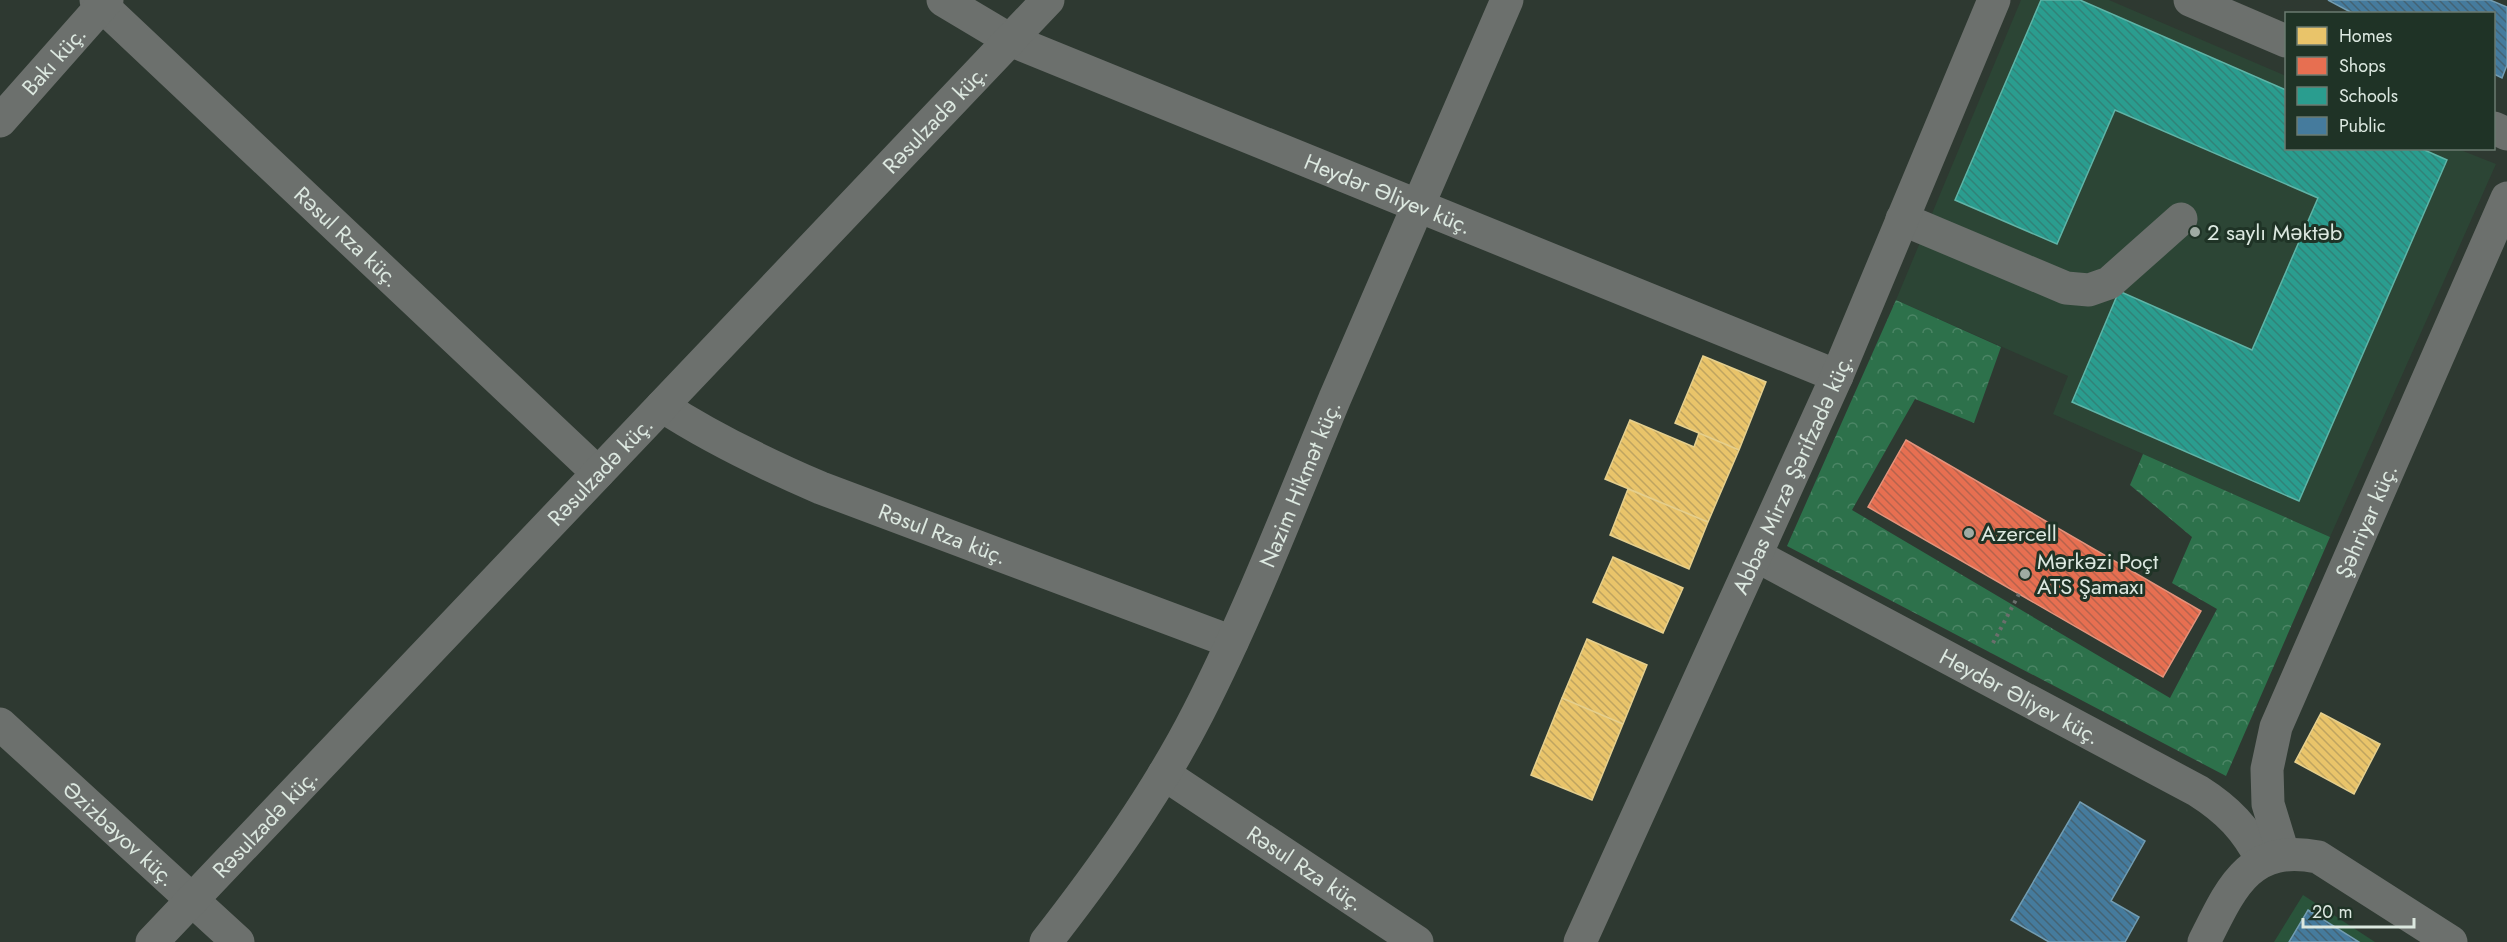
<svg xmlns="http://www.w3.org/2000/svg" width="2507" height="942" font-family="Jost,sans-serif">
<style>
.built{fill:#2c4535}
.forest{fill:url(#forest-crowns)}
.park{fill:#2a543b}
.homes{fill:url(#homes-back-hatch);stroke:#e5cf8d;stroke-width:1.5}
.shops{fill:url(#shops-back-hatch);stroke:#e4937c;stroke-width:1.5}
.schools{fill:url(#schools-back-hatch);stroke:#5fb4a7;stroke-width:1.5}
.public{fill:url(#public-back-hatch);stroke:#729cb1;stroke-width:1.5}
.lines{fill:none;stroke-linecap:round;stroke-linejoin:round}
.path{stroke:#6a6f6c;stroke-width:4;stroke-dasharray:3 4.5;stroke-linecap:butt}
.minor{stroke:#6c706d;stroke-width:33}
.poi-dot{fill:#9faba3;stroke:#1f3326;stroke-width:2}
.labels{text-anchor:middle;stroke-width:6;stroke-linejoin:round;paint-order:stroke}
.street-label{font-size:22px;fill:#dce8e0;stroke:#1f3326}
.poi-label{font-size:22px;fill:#dce8e0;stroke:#1f3326;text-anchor:start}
</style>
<defs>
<pattern id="forest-crowns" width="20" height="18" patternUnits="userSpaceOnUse" patternTransform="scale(1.5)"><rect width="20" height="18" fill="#2d714b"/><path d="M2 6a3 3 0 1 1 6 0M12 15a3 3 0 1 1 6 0" fill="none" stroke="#4b8565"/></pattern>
<pattern id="homes-back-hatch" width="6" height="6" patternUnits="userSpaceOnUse" patternTransform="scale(1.5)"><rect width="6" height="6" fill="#e9c46a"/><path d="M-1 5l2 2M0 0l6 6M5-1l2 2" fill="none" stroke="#bfa460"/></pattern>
<pattern id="shops-back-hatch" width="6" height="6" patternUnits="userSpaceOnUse" patternTransform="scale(1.5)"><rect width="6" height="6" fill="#e76f51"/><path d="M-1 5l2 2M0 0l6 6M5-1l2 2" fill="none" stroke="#b6634d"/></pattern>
<pattern id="schools-back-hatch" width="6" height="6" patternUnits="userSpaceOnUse" patternTransform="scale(1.5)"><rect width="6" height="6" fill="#2a9d8f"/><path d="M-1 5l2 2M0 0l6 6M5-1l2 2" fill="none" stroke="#318378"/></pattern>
<pattern id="public-back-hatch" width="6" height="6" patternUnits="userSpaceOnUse" patternTransform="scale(1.5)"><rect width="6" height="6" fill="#457b9d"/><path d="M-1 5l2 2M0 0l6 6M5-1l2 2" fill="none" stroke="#446374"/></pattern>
</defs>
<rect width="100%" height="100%" fill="#2e3931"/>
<!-- built -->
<path class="built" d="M2021,0H2109L2286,76V148L2458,149L2496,164L2330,537L2053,414L2068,376L1896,300Z"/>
<!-- forest -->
<path class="forest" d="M1896,300L2001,347L1974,423L1915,399L1852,510L2170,698L2217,609L2172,583L2192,537L2130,485L2143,454L2330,537L2226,776L1787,546Z"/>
<!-- park -->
<path class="park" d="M2303,895L2375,942H2274Z"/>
<!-- homes -->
<path class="homes" d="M1703,356L1766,382L1739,450L1675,423Z
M1630,420L1694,447L1699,433L1739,450L1708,522L1605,479Z
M1628,489L1708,522L1689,569L1610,535Z
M1613,557L1683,588L1663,633L1593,602Z
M1587,639L1647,665L1623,724L1562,698Z
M1562,698L1623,724L1592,800L1531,775Z
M2321,713L2380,744L2354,794L2295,762Z"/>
<!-- shops -->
<path class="shops" d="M1906,440L2201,611L2163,677L1868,507Z"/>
<!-- schools -->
<path class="schools" d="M2041,0H2080L2286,90V148H2420L2447,160L2299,501L2072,402L2119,291L2252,350L2318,198L2115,110L2057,244L1955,200Z"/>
<!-- public -->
<path class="public" d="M2328,0H2490L2507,7V65L2502,78L2494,74V14H2354Z
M2080,802L2145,841L2111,901L2139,917L2125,942H2049L2011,920Z
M2308,910L2359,942H2289Z"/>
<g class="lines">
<!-- path -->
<path class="path" d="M1993,643L2019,594"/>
<!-- minor -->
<g class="minor">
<path id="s1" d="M96,0L598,473"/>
<path id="s2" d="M943,0L1010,40L1837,376"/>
<path d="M2190,0L2286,41"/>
<path id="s3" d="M0,121L107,0"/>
<path d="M2494,128L2507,134"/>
<path d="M1902,219L2066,288L2089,290L2109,283L2181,219"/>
<path id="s4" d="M662,406C713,439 765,464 821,488L1232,642"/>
<path id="s5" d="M1757,556L2198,791C2228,810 2246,829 2262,860"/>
<path id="s6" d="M0,724L238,942"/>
<path id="s7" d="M1164,774L1417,942"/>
<path id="s8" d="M2283,853L2268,804L2267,769L2276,727L2507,198"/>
<path id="s9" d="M152,942L1048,0"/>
<path id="s10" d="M1046,942C1102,870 1156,795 1198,713C1250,611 1291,504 1335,398C1392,265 1449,132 1507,0"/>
<path id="s11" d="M1580,942L1837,376L1994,0"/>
<path d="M2204,942C2231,888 2249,843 2318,857L2451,942"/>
</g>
</g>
<!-- markers -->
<g class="poi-dot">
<circle cx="2195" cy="232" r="6"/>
<circle cx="1969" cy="533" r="6"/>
<circle cx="2025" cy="574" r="6"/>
</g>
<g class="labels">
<!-- street labels -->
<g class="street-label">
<text dy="8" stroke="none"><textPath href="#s3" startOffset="81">Bakı küç.</textPath></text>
<text dy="8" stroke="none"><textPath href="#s9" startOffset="1136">Rəsulzadə küç.</textPath></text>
<text dy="8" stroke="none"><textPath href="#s2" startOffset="486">Heydər Əliyev küç.</textPath></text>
<text dy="8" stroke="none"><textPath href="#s1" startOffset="345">Rəsul Rza küç.</textPath></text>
<text dy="8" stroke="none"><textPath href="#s9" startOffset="650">Rəsulzadə küç.</textPath></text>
<text dy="8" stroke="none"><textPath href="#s11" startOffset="514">Abbas Mirzə Şərifzadə küç.</textPath></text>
<text dy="8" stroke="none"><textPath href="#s10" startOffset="526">Nazim Hikmət küç.</textPath></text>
<text dy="8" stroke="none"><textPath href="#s8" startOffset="354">Şəhriyar küç.</textPath></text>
<text dy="8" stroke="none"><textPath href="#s4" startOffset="309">Rəsul Rza küç.</textPath></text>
<text dy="8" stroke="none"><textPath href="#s5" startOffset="298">Heydər Əliyev küç.</textPath></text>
<text dy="8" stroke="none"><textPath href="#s9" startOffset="164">Rəsulzadə küç.</textPath></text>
<text dy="8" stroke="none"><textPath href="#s6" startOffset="162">Əzizbəyov küç.</textPath></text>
<text dy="8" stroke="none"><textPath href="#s7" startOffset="170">Rəsul Rza küç.</textPath></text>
</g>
<!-- poi labels -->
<g class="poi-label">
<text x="2207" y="240">2 saylı Məktəb</text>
<text x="1981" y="541">Azercell</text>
<text x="2037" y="569">Mərkəzi Poçt<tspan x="2037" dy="25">ATS Şamaxı</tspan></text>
</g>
</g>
<!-- legend -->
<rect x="2285" y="12" width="210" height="138" fill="#1f3326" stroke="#6b7b70" stroke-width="1.5"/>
<rect x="2297" y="27" width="30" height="18" fill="#e9c46a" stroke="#6b7b70" stroke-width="1.5"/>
<text x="2339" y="42" font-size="18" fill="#dce8e0">Homes</text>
<rect x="2297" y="57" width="30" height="18" fill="#e76f51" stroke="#6b7b70" stroke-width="1.5"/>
<text x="2339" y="72" font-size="18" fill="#dce8e0">Shops</text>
<rect x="2297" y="87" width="30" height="18" fill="#2a9d8f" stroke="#6b7b70" stroke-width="1.5"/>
<text x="2339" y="102" font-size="18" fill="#dce8e0">Schools</text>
<rect x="2297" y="117" width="30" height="18" fill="#457b9d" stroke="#6b7b70" stroke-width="1.5"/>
<text x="2339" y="132" font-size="18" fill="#dce8e0">Public</text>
<!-- scale -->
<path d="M2303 918v9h111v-9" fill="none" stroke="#dce8e0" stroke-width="3"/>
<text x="2312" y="918" font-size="18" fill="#dce8e0" stroke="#1f3326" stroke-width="4.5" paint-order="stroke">20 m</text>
</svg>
